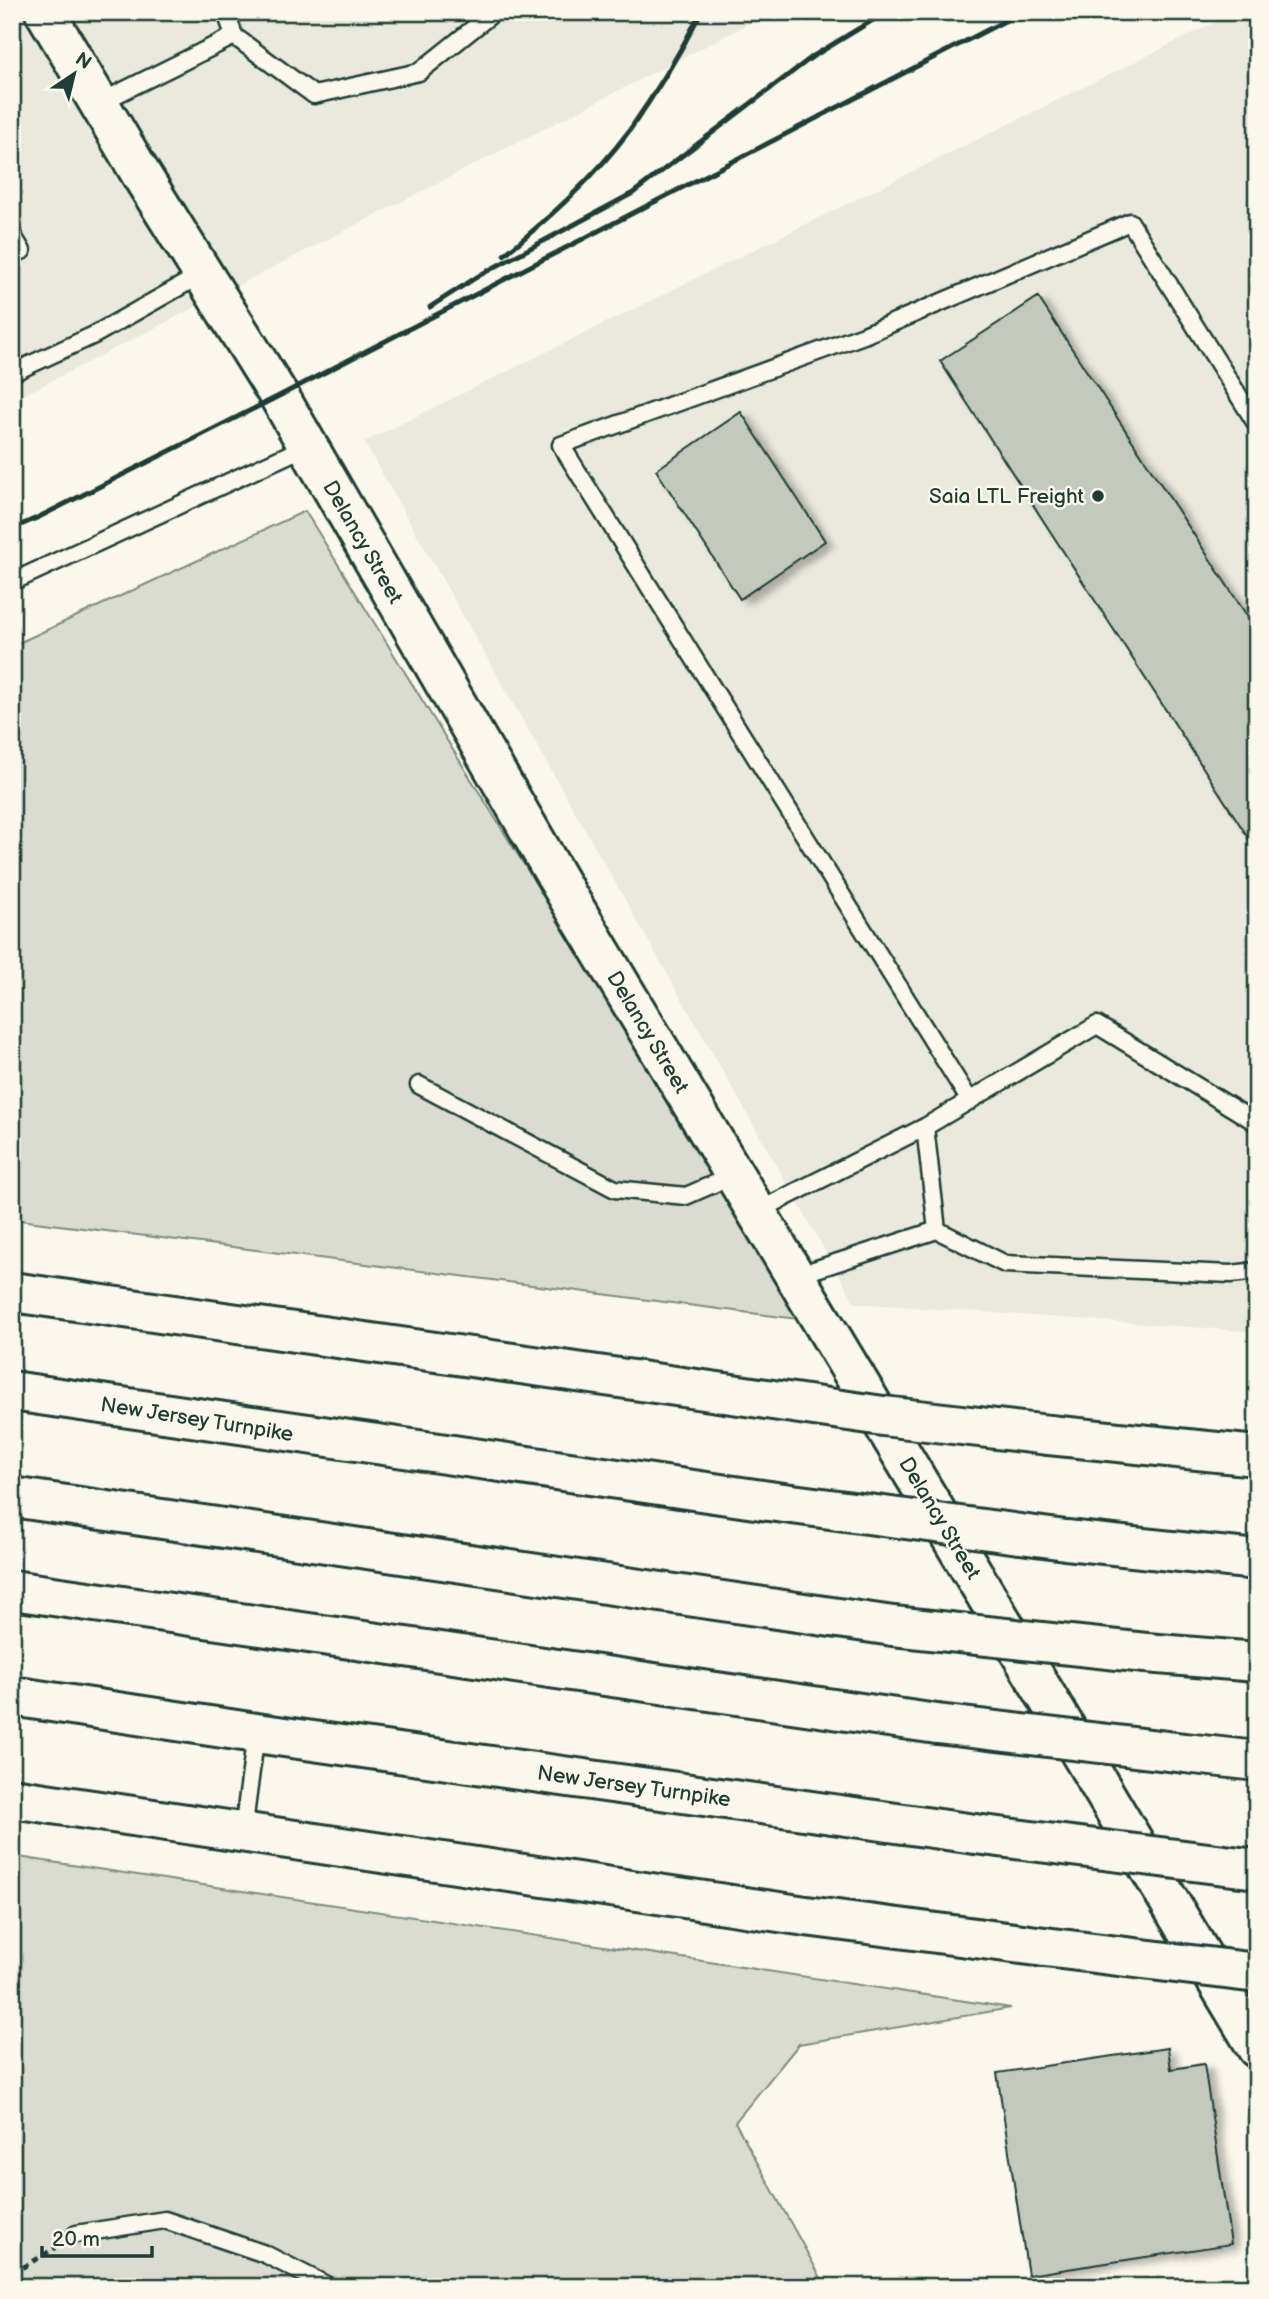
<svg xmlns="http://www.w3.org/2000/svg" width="1269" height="2299" font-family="'Balsamiq Sans',sans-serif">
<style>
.built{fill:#eae9de}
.green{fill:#dbdcd1;stroke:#7d8c82;stroke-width:2}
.building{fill:#c4c9be;stroke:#1f3d34;stroke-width:2;filter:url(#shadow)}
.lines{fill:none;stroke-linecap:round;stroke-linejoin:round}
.lane-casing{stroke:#1f3d34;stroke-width:21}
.secondary-casing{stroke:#1f3d34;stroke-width:44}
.highway-casing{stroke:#1f3d34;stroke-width:44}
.path{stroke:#1f3d34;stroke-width:4.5;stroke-dasharray:7 5;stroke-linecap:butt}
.lane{stroke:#fbf7ec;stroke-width:16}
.secondary{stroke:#fbf7ec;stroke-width:38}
.highway{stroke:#fbf7ec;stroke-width:38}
.rail{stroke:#1f3d34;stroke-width:5}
.highway-bridge-casing{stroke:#1f3d34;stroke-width:44;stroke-linecap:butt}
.highway-bridge{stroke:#fbf7ec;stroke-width:38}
.poi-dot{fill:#1f3d34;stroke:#fbf7ec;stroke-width:2.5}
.labels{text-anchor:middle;stroke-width:5;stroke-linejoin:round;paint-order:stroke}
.poi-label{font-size:21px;fill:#1f3d34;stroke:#fbf7ec;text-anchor:end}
.street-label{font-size:21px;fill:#1f3d34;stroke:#fbf7ec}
</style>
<defs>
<filter id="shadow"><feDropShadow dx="8" dy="4.5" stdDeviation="3.5" flood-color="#0004"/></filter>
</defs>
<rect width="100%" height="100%" fill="#fbf7ec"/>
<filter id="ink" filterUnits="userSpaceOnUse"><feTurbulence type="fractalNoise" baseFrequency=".0143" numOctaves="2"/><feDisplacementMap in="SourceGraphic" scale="14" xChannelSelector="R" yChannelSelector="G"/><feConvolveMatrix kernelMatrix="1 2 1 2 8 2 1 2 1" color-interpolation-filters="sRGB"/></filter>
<g filter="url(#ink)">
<!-- built -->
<path class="built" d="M12,12H772L12,401Z
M1236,12H1257V1332L855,1303L364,442Z"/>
<!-- green -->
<path class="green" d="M305,511L806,1320L12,1219V646Z
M12,1856L1011,2008L799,2044L735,2122L826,2287H12Z"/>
<!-- building -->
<path class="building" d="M1038,297L1257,631V851L940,361Z
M741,412L825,541L740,599L656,470Z
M1168,2048L1171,2069L1204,2064L1231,2244L1028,2275L997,2073Z"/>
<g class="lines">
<defs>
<path id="lane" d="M226,12L234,36L314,95L419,72L494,12
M99,103L234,36
M12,234L22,251
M12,373L94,335L202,274
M12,582L307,446
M419,1085L615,1189L686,1196L734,1175
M970,1101L561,445L864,335L1130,222L1257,425
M925,1127L1097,1025L1257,1123
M756,1212L925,1127L937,1230
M795,1276L937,1230L1005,1264L1231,1274L1257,1271
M243,1832L256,1733
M76,2234L165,2220L265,2254L330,2287"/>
<path id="secondary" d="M45,12L142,176L279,396L568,897L1257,2048"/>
<path id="highway" d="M12,1292L725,1393
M12,1391L769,1501
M1049,1435L1257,1456
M12,1497L893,1626
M1066,1540L1257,1560
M12,1590L937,1724
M1146,1653L1257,1662
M12,1696L256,1733L975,1834
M1185,1753L1257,1761
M12,1798L806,1916L1045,1947"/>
</defs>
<!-- lane casing -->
<use href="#lane" class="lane-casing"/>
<!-- secondary casing -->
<use href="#secondary" class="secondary-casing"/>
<!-- highway casing -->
<use href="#highway" class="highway-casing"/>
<!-- path -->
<path class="path" d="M12,2274L55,2248"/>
<!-- lane -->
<use href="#lane" class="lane"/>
<!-- secondary -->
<use href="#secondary" class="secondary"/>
<!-- highway -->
<use href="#highway" class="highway"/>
<!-- rail -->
<path class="rail" d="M504,255C549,218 594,178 629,131C656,93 680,53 701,12
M430,307L480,275L633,193L812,57L886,12
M12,529L39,517L279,396L1022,12"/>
<defs>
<path id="highway-bridge" d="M725,1393L883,1416L1049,1435
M769,1501L1066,1540
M893,1626L1146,1653
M937,1724L1185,1753
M975,1834L1257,1869
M1045,1947L1257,1973"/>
</defs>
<!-- highway-bridge casing -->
<use href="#highway-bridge" class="highway-bridge-casing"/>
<!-- highway-bridge -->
<use href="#highway-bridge" class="highway-bridge"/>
</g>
</g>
<!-- markers -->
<circle class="poi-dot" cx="1098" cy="496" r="7"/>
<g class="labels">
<!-- poi labels -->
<g class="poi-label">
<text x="1084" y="503">Saia LTL Freight</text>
</g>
<!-- street labels -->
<g class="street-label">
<text transform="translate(363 542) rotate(60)" y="7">Delancy Street</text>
<text transform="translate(648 1032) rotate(59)" y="7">Delancy Street</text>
<text transform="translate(197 1419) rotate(9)" y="7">New Jersey Turnpike</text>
<text transform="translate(940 1518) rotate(59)" y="7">Delancy Street</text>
<text transform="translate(634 1786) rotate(8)" y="7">New Jersey Turnpike</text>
</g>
</g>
<!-- margin -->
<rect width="1269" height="2299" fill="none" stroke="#fbf7ec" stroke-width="42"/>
<rect x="21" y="21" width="1227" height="2257" fill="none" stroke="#1f3d34" stroke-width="2.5" filter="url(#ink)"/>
<!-- north arrow -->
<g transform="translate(74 74) rotate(35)" stroke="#fbf7ec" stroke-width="5" paint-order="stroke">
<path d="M0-5L12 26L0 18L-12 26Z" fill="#1f3d34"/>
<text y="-10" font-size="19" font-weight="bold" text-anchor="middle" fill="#1f3d34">N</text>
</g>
<!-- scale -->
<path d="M42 2246v10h110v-10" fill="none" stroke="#1f3d34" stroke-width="3.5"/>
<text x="52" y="2246" font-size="21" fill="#1f3d34" stroke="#fbf7ec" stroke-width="5" paint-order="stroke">20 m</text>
</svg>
